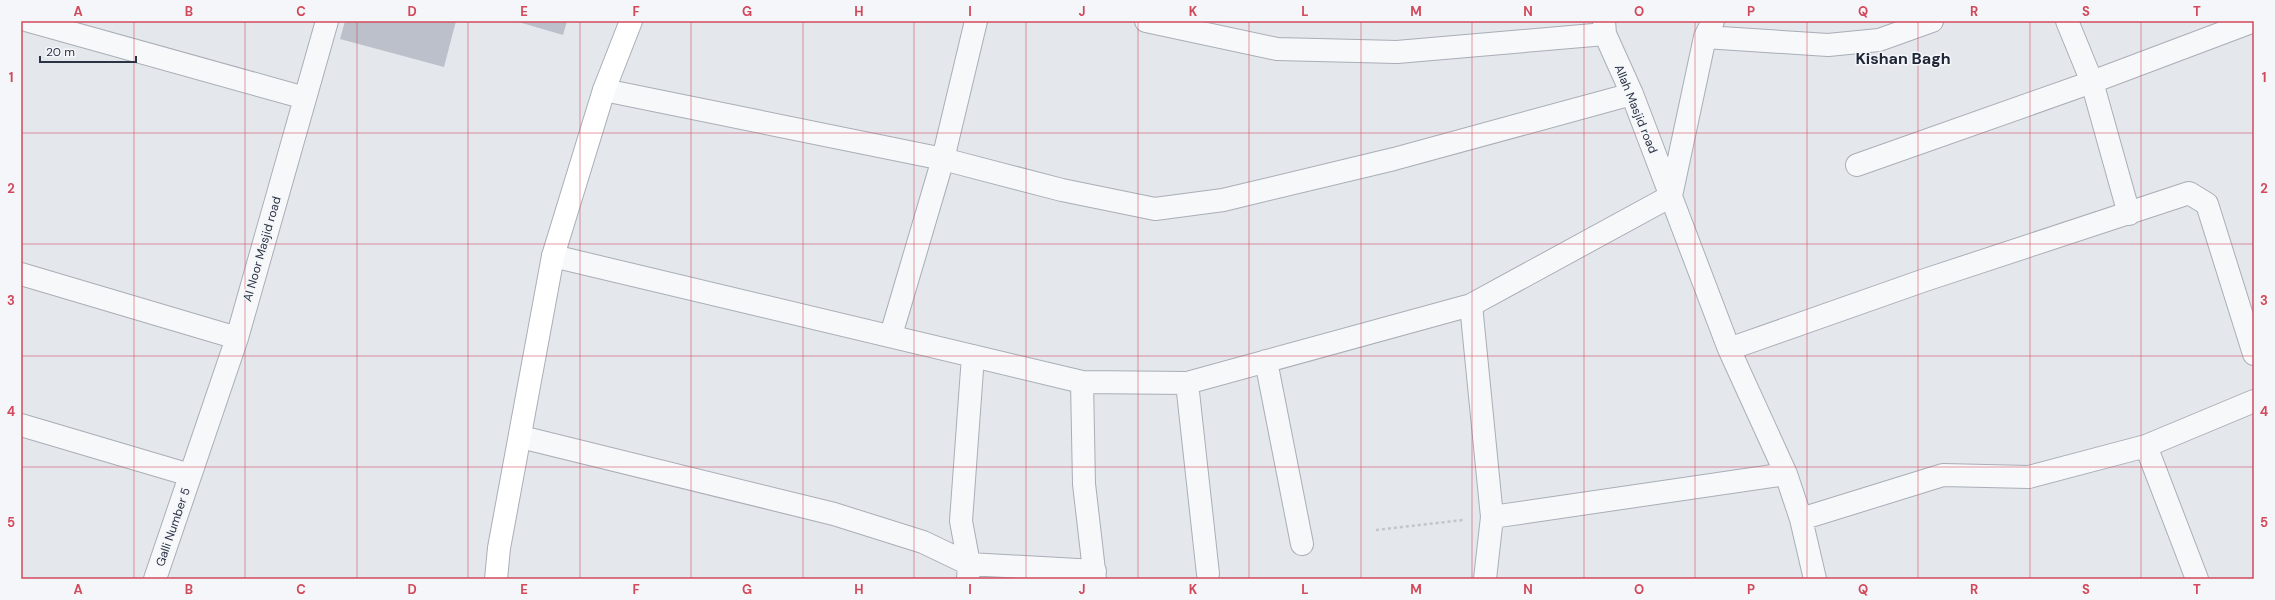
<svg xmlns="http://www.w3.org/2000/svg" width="2275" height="600" font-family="'DM Sans',sans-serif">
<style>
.building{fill:#bbc0ca}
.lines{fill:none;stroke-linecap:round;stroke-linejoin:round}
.minor-casing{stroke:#a9aeb7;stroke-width:24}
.secondary-casing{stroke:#a9aeb7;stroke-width:24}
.path{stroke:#c2c5cb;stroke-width:2.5;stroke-dasharray:3 3;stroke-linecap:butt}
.minor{stroke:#f7f8fa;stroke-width:22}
.secondary{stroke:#fff;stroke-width:22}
.grid{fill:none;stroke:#d1495b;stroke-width:1;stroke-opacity:0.55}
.labels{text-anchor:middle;stroke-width:3;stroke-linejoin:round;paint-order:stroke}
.street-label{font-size:12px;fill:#2b3445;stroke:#f4f6f9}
.district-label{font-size:16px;font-weight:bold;fill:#1d2536;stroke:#f4f6f9}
.neatline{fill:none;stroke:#d1495b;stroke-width:1.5}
.grid-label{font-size:13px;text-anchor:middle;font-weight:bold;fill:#d1495b}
</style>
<rect width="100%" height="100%" fill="#e4e7ec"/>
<!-- building -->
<path class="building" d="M345,21H456L444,67L340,39Z
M515,21H567L563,35Z"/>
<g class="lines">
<defs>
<path id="minor" d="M29,21L305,98
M1146,21L1277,49L1397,52L1605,34
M1604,21L1605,34L1632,94L1729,349L1786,474L1801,519L1815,579
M1705,37L1828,45L1879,40L1932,21
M604,90L943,159L1062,190L1155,209L1223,200L1394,159L1632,94
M1857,165L2092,82L2067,21
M2129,214L2092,82L2254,21
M553,256L1082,382L1187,383L1471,305L1671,196L1705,37L1713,21
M21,274L237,338
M1471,305L1492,517L1485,579
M891,335L943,159L976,21
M1729,349L1925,280L2189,193L2207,204L2254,354
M1266,361L1302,544
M1082,382L1084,484L1095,579
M1187,383L1208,574
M21,425L190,475
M521,437L834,514L923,542L969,564L1095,571
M2146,446L2197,579
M1492,517L1786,474
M1801,519L1943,475L2029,477L2146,446L2254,401
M155,579L237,338L327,21
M968,579L969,564L961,521L973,356"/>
<path id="secondary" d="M496,579L499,548L553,256L604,90L631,21"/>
</defs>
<!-- minor casing -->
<use href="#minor" class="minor-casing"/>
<!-- secondary casing -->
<use href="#secondary" class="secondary-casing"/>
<!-- path -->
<path class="path" d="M1376,530L1463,520"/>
<!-- minor -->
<use href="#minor" class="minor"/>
<!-- secondary -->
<use href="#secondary" class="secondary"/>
</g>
<!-- grid -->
<path class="grid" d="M134,21V579M245,21V579M357,21V579M468,21V579M580,21V579M691,21V579M803,21V579M914,21V579M1026,21V579M1138,21V579M1249,21V579M1361,21V579M1472,21V579M1584,21V579M1695,21V579M1807,21V579M1918,21V579M2030,21V579M2141,21V579M21,133H2254M21,244H2254M21,356H2254M21,467H2254"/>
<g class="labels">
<!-- street labels -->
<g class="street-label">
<text transform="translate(1636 109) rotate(68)" y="4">Allah Masjid road</text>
<text transform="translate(262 249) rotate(-74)" y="4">AI Noor Masjid road</text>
<text transform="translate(173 527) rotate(-71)" y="4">Galli Number 5</text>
</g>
<!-- district labels -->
<g class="district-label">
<text x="1903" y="64">Kishan Bagh</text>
</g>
</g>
<!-- border -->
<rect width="2275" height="600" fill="none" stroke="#f4f6f9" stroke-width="44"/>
<!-- scale -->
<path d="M40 56v6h96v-6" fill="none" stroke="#2b3445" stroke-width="2"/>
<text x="46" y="56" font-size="12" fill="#2b3445" stroke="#f4f6f9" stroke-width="3" paint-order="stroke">20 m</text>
<rect x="22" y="22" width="2231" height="556" class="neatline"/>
<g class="grid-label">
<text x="78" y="16">A</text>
<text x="189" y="16">B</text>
<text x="301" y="16">C</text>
<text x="412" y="16">D</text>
<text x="524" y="16">E</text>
<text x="636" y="16">F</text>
<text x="747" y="16">G</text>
<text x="859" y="16">H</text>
<text x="970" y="16">I</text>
<text x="1082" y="16">J</text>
<text x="1193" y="16">K</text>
<text x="1305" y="16">L</text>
<text x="1416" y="16">M</text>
<text x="1528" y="16">N</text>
<text x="1639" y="16">O</text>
<text x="1751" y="16">P</text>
<text x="1863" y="16">Q</text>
<text x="1974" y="16">R</text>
<text x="2086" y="16">S</text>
<text x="2197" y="16">T</text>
<text x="11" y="82">1</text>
<text x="2264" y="82">1</text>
<text x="11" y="193">2</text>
<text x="2264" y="193">2</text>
<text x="11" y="305">3</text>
<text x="2264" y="305">3</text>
<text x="11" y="416">4</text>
<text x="2264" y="416">4</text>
<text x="11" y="527">5</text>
<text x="2264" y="527">5</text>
<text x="78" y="594">A</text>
<text x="189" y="594">B</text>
<text x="301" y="594">C</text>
<text x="412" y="594">D</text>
<text x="524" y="594">E</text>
<text x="636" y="594">F</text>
<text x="747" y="594">G</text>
<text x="859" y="594">H</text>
<text x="970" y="594">I</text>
<text x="1082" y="594">J</text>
<text x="1193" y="594">K</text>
<text x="1305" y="594">L</text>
<text x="1416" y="594">M</text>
<text x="1528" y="594">N</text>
<text x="1639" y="594">O</text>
<text x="1751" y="594">P</text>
<text x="1863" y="594">Q</text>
<text x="1974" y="594">R</text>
<text x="2086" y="594">S</text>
<text x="2197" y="594">T</text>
</g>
</svg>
